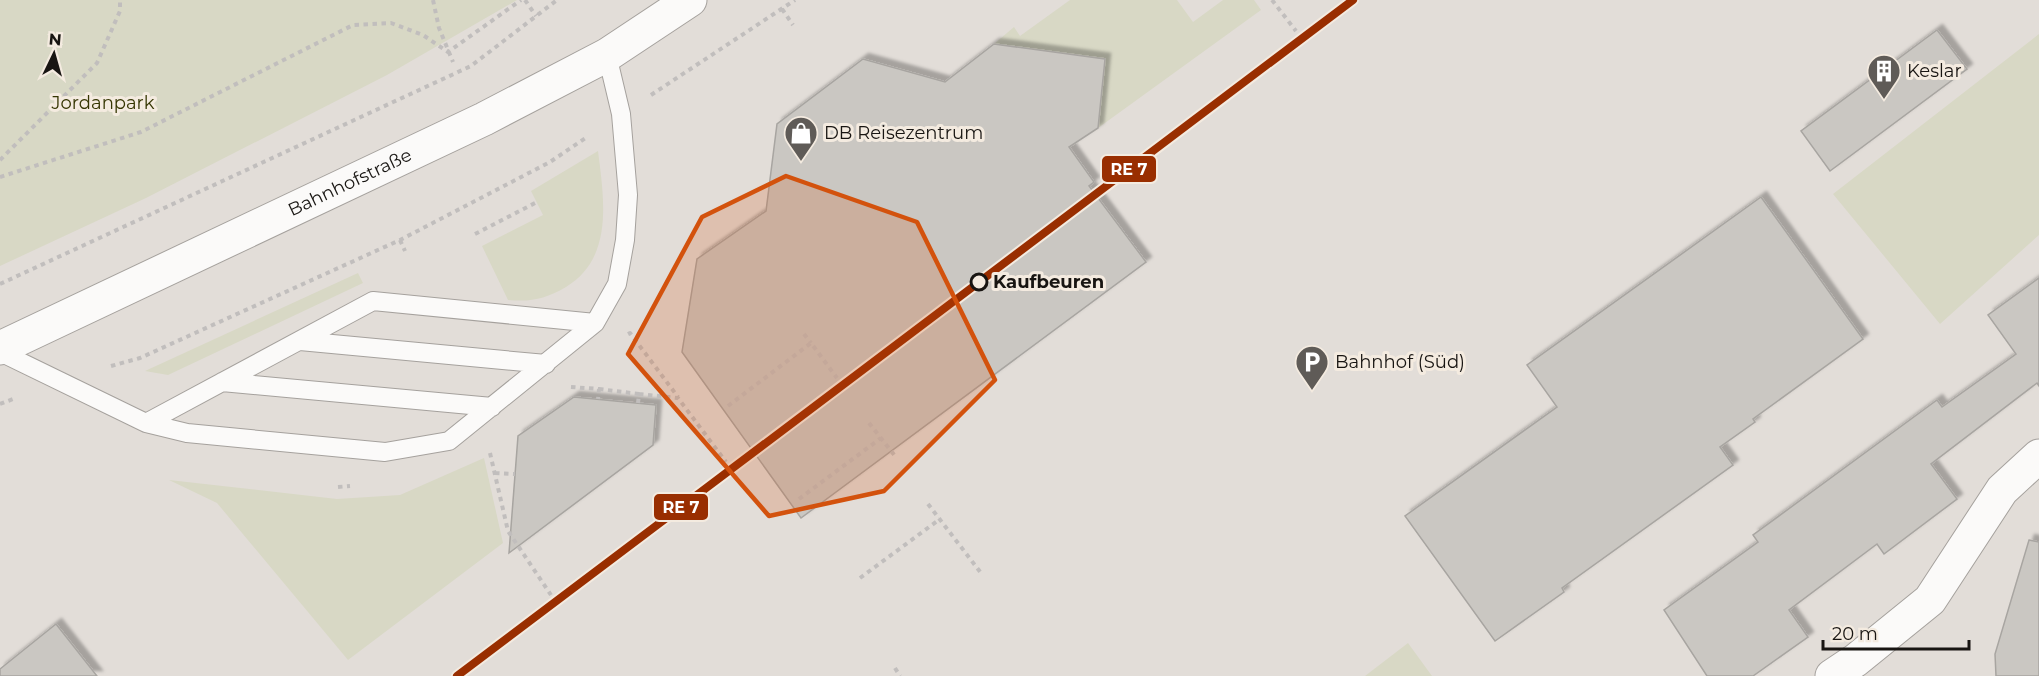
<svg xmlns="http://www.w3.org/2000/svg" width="2039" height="676" font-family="Montserrat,sans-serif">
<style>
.green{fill:#d8d8c5}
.building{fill:#cac7c2;stroke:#a8a5a1;stroke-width:1.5;filter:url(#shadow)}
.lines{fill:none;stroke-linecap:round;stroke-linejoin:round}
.service-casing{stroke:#a5a19d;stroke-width:20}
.minor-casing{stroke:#a5a19d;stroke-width:35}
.path{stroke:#c1bebd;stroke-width:4;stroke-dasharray:4.5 4.5;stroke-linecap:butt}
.service{stroke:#fbfaf9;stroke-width:18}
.minor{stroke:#fbfaf9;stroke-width:33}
.rail-1-casing{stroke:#f4ebe0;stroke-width:12}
.rail-1{stroke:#992e00;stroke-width:8}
.marked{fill:#d3520d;fill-opacity:0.2;stroke:#d3520d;stroke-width:4.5;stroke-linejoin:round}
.stop-dot{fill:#f4ebe0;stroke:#181512;stroke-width:3}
.labels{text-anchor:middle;stroke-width:6;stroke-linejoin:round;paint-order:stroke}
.poi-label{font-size:18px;fill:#181512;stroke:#f4ebe0;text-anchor:start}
.park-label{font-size:18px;fill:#353602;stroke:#f4ebe0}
.street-label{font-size:18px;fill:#181512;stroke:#f4ebe0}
.stop-label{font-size:18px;font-weight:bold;fill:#181512;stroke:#f4ebe0;text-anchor:start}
.line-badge{stroke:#f4ebe0;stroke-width:2}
.badge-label{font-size:16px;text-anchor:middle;font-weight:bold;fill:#fff}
</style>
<defs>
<filter id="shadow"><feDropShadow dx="5.5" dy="-5.5" stdDeviation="1.5" flood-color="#0004"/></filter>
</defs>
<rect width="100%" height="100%" fill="#e2ddd8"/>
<!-- green -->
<path class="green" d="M0,0H517L387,75L146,198L0,266Z
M1070,0H1177L1193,22L1223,0H1254L1261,10L1098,128L1104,59L994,44L1014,27L1020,36Z
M2039,34V235L1940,324L1833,194Z
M598,151C604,199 614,258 566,287C545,299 532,302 508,300L482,246L543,215L531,191Z
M358,273L363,283L168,375L145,371Z
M484,458L503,543L348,660L217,503L169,480L337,499L400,495Z
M1408,643L1432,676H1365Z"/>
<!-- building -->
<path class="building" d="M1937,30L1967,69L1830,171L1801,131Z
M994,44L1105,59L1098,128L1069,147L1094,182L1089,186L1146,262L801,518L682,352L697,259L766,211L777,124L863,59L945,82Z
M1761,197L1863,339L1753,419L1755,422L1720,447L1733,465L1562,588L1564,592L1495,641L1405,516L1557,407L1527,365Z
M2039,278V386L2037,383L1931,464L1957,499L1884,554L1877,544L1789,610L1808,637L1753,676H1707L1664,610L1758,542L1753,535L1937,400L1942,407L2016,354L1988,315Z
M574,397L656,405L653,445L509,553L518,436Z
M2029,540L2039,542V676H1996L1995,654Z
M56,624L97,676H0V669Z"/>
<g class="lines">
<defs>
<path id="service" d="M300,341L546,364
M0,352L146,423L187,433L385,452L449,441L595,323L617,284L625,240L628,195L621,114L607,55
M222,382L492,407
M146,423L373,301L595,323"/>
<g id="minor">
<path id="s1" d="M0,348L484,119L607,55L690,0"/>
<path d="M1832,676L1856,660L1930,600L2002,490L2039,456"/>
</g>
</defs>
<!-- service casing -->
<use href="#service" class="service-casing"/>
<!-- minor casing -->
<use href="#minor" class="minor-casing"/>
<!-- path -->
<path class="path" d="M433,0L439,28L453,62
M525,0L536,16
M1272,0L1296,31
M782,9L793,25
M651,95L795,0
M0,160L97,63L120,11V0
M0,177L141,132L353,25L391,23L423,35L448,52L521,0
M475,234L537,202
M400,240L405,251
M0,284L471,66L557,0
M628,334L630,333L678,397
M804,334L811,343
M111,366L140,358L400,240L550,162L587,137
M571,387L599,389L598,399
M599,389L639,394L638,403
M639,394L678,398L726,462
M0,404L13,399
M728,406L811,343L837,378
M869,423L895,456
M490,453L508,531L551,595
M495,473L515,474
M338,487L350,486
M799,499L881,438
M928,504L981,573
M860,578L940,519
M895,668L900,676"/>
<!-- service -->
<use href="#service" class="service"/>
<!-- minor -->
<use href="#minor" class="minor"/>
<defs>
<path id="rail-1" d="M457,676L1353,0"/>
</defs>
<!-- rail-1 casing -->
<use href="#rail-1" class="rail-1-casing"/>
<!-- rail-1 -->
<use href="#rail-1" class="rail-1"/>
</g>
<!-- marked area -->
<path class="marked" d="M786,176L917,222L995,380L884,491L769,516L628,354L702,217Z"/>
<!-- icons -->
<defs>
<symbol id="building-pin" viewBox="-11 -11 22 30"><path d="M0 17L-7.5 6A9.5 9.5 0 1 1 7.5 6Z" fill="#5f5b57" stroke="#f4ebe0"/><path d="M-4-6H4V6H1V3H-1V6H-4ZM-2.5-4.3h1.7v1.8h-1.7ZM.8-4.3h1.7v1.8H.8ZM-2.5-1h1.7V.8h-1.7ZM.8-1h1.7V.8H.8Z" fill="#fff"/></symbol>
<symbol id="shop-pin" viewBox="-11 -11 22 30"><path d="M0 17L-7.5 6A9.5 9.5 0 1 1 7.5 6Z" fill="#5f5b57" stroke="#f4ebe0"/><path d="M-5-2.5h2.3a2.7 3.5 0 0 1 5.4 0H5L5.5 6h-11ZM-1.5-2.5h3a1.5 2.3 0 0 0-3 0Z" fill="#fff"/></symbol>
<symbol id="parking-pin" viewBox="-11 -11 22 30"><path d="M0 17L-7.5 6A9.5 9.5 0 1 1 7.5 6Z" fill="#5f5b57" stroke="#f4ebe0"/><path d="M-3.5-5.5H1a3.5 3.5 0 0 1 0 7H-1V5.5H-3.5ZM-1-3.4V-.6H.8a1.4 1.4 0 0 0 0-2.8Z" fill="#fff"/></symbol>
</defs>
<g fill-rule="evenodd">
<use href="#building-pin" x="1865" y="52" width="38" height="52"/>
<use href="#shop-pin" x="782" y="114" width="38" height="52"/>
<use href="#parking-pin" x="1293" y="343" width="38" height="52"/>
</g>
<!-- markers -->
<circle class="stop-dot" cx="979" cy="282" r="8"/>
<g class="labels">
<!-- poi labels -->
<g class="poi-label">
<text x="1907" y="77">Keslar</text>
<text x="824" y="139">DB Reisezentrum</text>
<text x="1335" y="368">Bahnhof (Süd)</text>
</g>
<!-- park labels -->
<g class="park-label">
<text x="103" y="109">Jordanpark</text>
</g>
<!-- street labels -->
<g class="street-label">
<text dy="6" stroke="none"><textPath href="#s1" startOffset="387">Bahnhofstraße</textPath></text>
</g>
<!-- stop labels -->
<g class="stop-label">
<text x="993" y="288">Kaufbeuren</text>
</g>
</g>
<g class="line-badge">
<rect x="1101" y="155" width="56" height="28" rx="6" fill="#992e00"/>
<rect x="653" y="493" width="56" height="28" rx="6" fill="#992e00"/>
</g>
<g class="badge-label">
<text x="1129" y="175">RE 7</text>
<text x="681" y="513">RE 7</text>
</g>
<!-- north arrow -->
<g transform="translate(54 54) rotate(5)" stroke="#f4ebe0" stroke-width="4.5" paint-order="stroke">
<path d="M0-4.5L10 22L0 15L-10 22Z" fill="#181512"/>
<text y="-9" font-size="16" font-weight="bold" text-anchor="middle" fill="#181512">N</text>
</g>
<!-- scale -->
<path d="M1823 640v9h146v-9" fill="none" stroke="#181512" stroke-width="3"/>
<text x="1832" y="640" font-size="18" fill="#181512" stroke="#f4ebe0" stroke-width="4.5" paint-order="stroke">20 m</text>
</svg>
